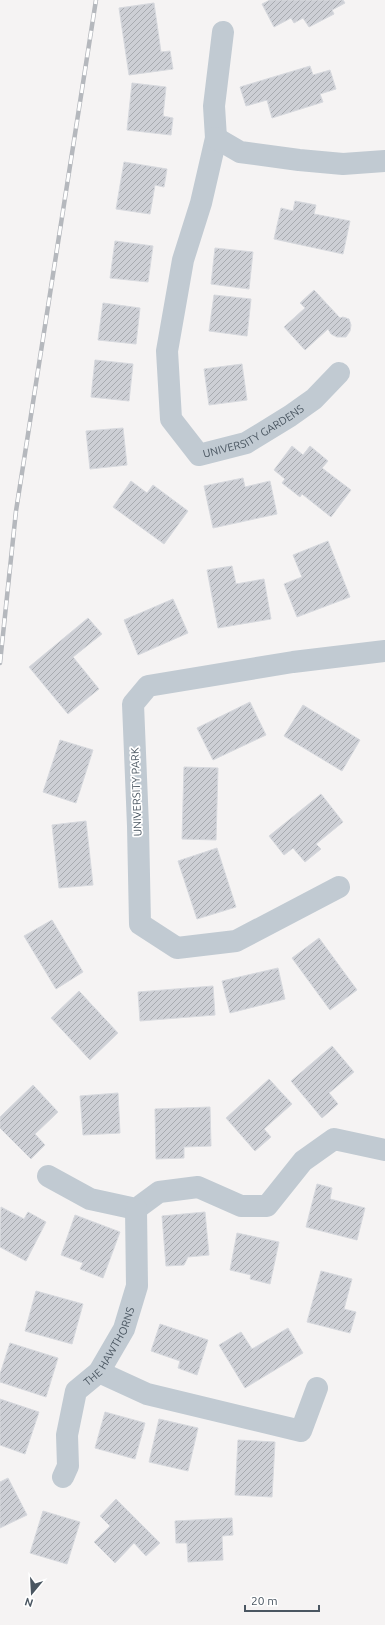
<svg xmlns="http://www.w3.org/2000/svg" width="385" height="1625" font-family="Ubuntu,sans-serif">
<style>
.building{fill:url(#building-hatch);stroke:#d7d9de}
.lines{fill:none;stroke-linecap:round;stroke-linejoin:round}
.minor{stroke:#c1cad2;stroke-width:22}
.rail-casing{stroke:#b5b8bd;stroke-width:4.5}
.rail{stroke:#fff;stroke-width:3;stroke-dasharray:9;stroke-linecap:butt}
.labels{text-anchor:middle;stroke-width:3.5;stroke-linejoin:round;paint-order:stroke}
.street-label{font-size:11px;fill:#4a5661;stroke:#fff}
</style>
<defs>
<pattern id="building-hatch" width="6" height="6" patternUnits="userSpaceOnUse"><rect width="6" height="6" fill="#cdcfd5"/><path d="M-1 1l2-2M0 6l6-6M5 7l2-2" fill="none" stroke="#a8abb0"/></pattern>
</defs>
<rect width="100%" height="100%" fill="#f5f3f3"/>
<!-- building -->
<path class="building" d="M270,0H343L345,3L332,10L334,14L309,27L303,18L294,23L291,18L274,27L262,4Z
M154,3L161,52L170,51L173,69L129,75L119,8Z
M310,66L313,75L330,70L336,89L320,94L323,102L272,118L267,100L246,106L240,87Z
M132,83L166,87L163,116L173,118L171,135L127,130Z
M124,162L167,169L164,187L155,185L150,214L116,209Z
M295,201L316,205L314,214L350,221L343,254L274,239L281,208L293,211Z
M115,241L153,246L148,282L110,278Z
M215,248L253,252L249,289L211,284Z
M314,290L340,318L343,317L349,319L351,325L350,331L346,337H337L331,334L328,329L305,350L284,327L305,308L300,303Z
M214,295L251,299L247,336L209,331Z
M103,303L140,308L136,344L98,340Z
M95,360L133,364L129,401L91,397Z
M242,364L247,400L209,405L204,369Z
M123,428L127,465L90,469L86,431Z
M292,446L303,455L310,446L328,461L322,468L351,490L331,517L302,494L300,497L282,483L285,479L274,470Z
M243,478L245,487L270,481L277,514L213,528L204,486Z
M131,481L147,493L153,485L188,511L164,544L113,507Z
M328,541L350,597L297,617L284,584L302,577L293,555Z
M232,566L236,584L264,579L271,619L218,628L207,570Z
M173,599L188,633L138,655L124,620Z
M88,618L102,634L73,657L99,689L68,714L29,667Z
M250,702L266,735L213,760L197,728Z
M303,705L360,740L342,771L284,736Z
M60,740L93,750L76,803L43,792Z
M184,767L218,768L216,840L182,839Z
M321,794L343,822L316,844L321,849L305,862L293,848L284,855L269,836Z
M86,821L93,885L59,888L52,825Z
M217,848L236,907L197,919L178,861Z
M52,920L83,972L56,989L24,936Z
M319,938L357,990L330,1010L292,958Z
M278,968L285,999L230,1013L222,981Z
M213,986L215,1015L140,1021L138,992Z
M79,991L118,1033L90,1060L51,1018Z
M332,1046L354,1072L329,1093L338,1104L322,1118L291,1081Z
M269,1079L292,1104L264,1129L271,1137L255,1151L226,1118Z
M33,1085L58,1112L35,1134L45,1145L31,1159L0,1128V1117Z
M118,1093L120,1133L83,1135L80,1096Z
M210,1107L211,1146L184,1147V1158L156,1159L155,1109Z
M317,1184L332,1188L330,1199L365,1208L357,1240L306,1227Z
M1,1207L24,1219L28,1212L46,1222L26,1261L0,1247Z
M205,1212L209,1255L188,1257L184,1265L166,1266L162,1216Z
M75,1215L120,1232L103,1278L80,1269L83,1263L61,1255Z
M237,1233L279,1242L270,1284L250,1279L251,1275L230,1270Z
M321,1271L352,1279L344,1309L356,1312L350,1333L307,1322Z
M36,1291L83,1304L72,1344L25,1331Z
M160,1324L208,1340L197,1375L178,1368L180,1361L151,1351Z
M288,1328L303,1353L245,1388L219,1345L241,1332L252,1349Z
M10,1343L58,1358L46,1397L0,1382V1374Z
M0,1399L39,1412L25,1454L0,1445Z
M105,1412L145,1423L135,1459L95,1448Z
M159,1419L198,1428L188,1471L149,1462Z
M238,1440L275,1442L272,1497L235,1495Z
M8,1478L27,1515L0,1528V1482Z
M116,1499L160,1543L146,1556L134,1543L115,1563L94,1542L110,1526L100,1516Z
M43,1511L80,1522L67,1564L30,1553Z
M232,1518L233,1535L222,1536L223,1560L188,1562L187,1543H176L175,1521Z"/>
<g class="lines">
<!-- minor -->
<g class="minor">
<path id="s1" d="M223,32L214,106L216,138L201,203L183,260L167,351L171,419L199,455L246,443L290,416L314,399L339,373"/>
<path d="M216,138L240,152L299,160L343,164L385,161"/>
<path d="M339,887L236,941L177,948L140,924L138,826L133,704L148,686L293,662L385,651"/>
<path d="M48,1176L90,1199L136,1209L159,1192L198,1187L241,1206H267L303,1161L334,1139L385,1150"/>
<path d="M99,1372L147,1394L301,1431L317,1388"/>
<path id="s2" d="M63,1477L68,1466L67,1435L76,1391L99,1372L124,1329L137,1286L136,1209"/>
</g>
<defs>
<path id="rail" d="M0,663L16,511L96,0"/>
</defs>
<!-- rail casing -->
<use href="#rail" class="rail-casing"/>
<!-- rail -->
<use href="#rail" class="rail"/>
</g>
<g class="labels">
<!-- street labels -->
<g class="street-label">
<text dy="4" stroke="none"><textPath href="#s1" startOffset="499">UNIVERSITY GARDENS</textPath></text>
<text transform="translate(136 792) rotate(-92)" y="4">UNIVERSITY PARK</text>
<text dy="4" stroke="none"><textPath href="#s2" startOffset="145">THE HAWTHORNS</textPath></text>
</g>
</g>
<!-- north arrow -->
<g transform="translate(32 1593) rotate(198)" stroke="#ffffff" stroke-width="3" paint-order="stroke">
<path d="M0-3L7 15L0 10L-7 15Z" fill="#4a5661"/>
<text y="-6" font-size="11" font-weight="bold" text-anchor="middle" fill="#4a5661">N</text>
</g>
<!-- scale -->
<path d="M245 1605v6h74v-6" fill="none" stroke="#4a5661" stroke-width="2"/>
<text x="251" y="1605" font-size="12" fill="#4a5661" stroke="#ffffff" stroke-width="3" paint-order="stroke">20 m</text>
</svg>
